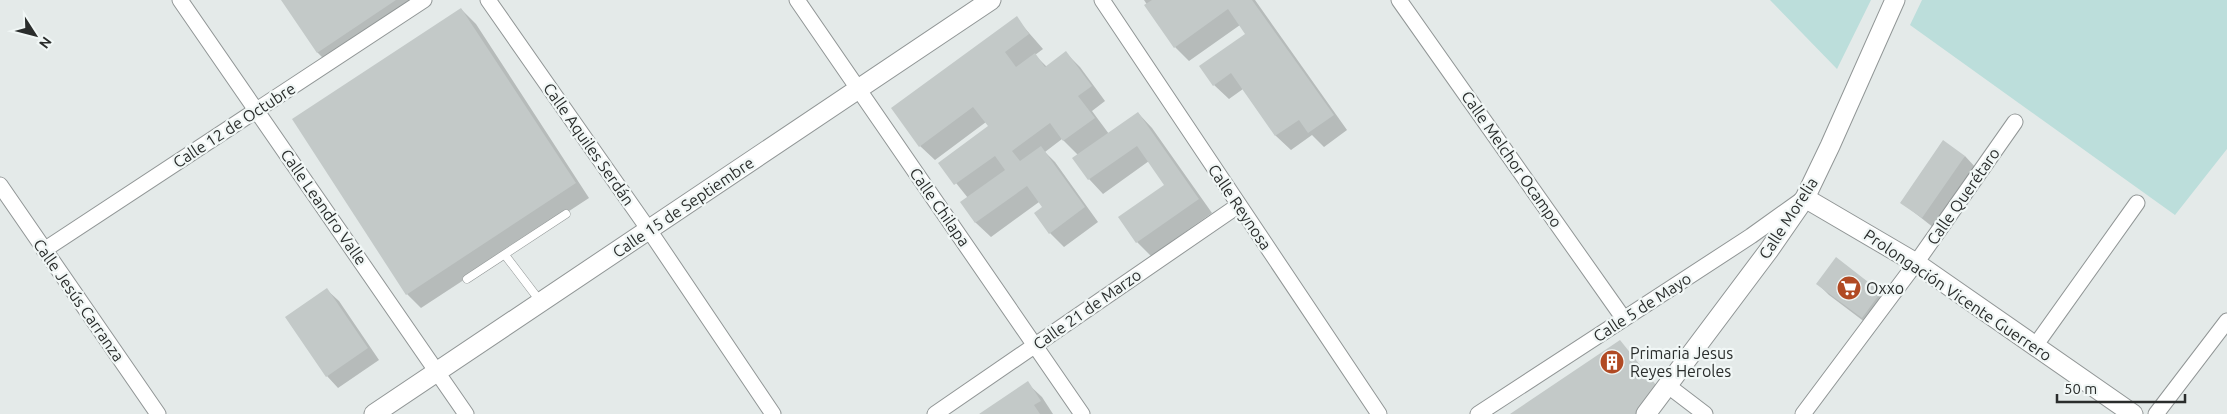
<svg xmlns="http://www.w3.org/2000/svg" width="2227" height="414" font-family="Ubuntu,sans-serif">
<style>
.green{fill:#bcdedb}
.shadow{fill:#0003}
.building{fill:#c3c9c8}
.lines{fill:none;stroke-linecap:round;stroke-linejoin:round}
.service-casing{stroke:#919696;stroke-width:9}
.minor-casing{stroke:#919696;stroke-width:17}
.tertiary-casing{stroke:#919696;stroke-width:21}
.service{stroke:#fff;stroke-width:8}
.minor{stroke:#fff;stroke-width:15}
.tertiary{stroke:#fff;stroke-width:19}
.labels{text-anchor:middle;stroke-width:4.5;stroke-linejoin:round;paint-order:stroke}
.street-label{font-size:16px;fill:#2a2d2c;stroke:#f1f7f6}
.poi-label{font-size:16px;fill:#2a2d2c;stroke:#f1f7f6;text-anchor:start}
</style>
<rect width="100%" height="100%" fill="#e4eae9"/>
<!-- green -->
<path class="green" d="M1770,0H1871L1837,69Z
M1922,0H2227V149L2175,215L1910,25Z"/>
<!-- shadow -->
<path class="shadow" d="M283,0H431L332,67L318,53Z
M1144,0H1255L1347,130L1324,147L1312,135L1291,150L1276,136L1243,89L1229,99L1214,85L1247,34L1240,25L1189,61L1175,47Z
M461,9L476,24L589,198L421,308L407,294Z
M1016,18L1043,49L1035,55L1047,67L1066,53L1080,67L1105,101L1092,111L1109,134L1138,113L1152,128L1212,213L1151,256L1137,242L1166,185L1149,161L1103,194L1089,179L1074,158L1078,155L1062,139L1045,152L1055,162L1098,222L1064,247L1050,233L1043,207L1039,202L991,237L976,223L962,202L968,198L940,163L989,127L986,122L935,160L920,146Z
M1965,156L1976,168L1934,228L1901,202Z
M1836,259L1892,304L1874,329L1829,295L1818,284Z
M327,290L339,301L379,360L338,388L327,376L287,317Z
M1027,383L1042,397L1053,414H981Z"/>
<!-- building -->
<path class="building" d="M281,0H396L317,53Z
M1152,0H1252L1334,115L1308,133L1299,120L1275,136L1231,73L1213,86L1199,66L1245,34L1228,9L1174,48L1144,5Z
M461,8L576,183L406,295L292,119Z
M1017,16L1029,34L1005,52L1016,67L1035,53L1045,67L1066,51L1092,86L1078,96L1095,118L1063,141L1050,123L1012,151L1020,161L1041,146L1085,207L1049,234L1034,213L1042,207L1027,186L975,223L960,202L1005,170L995,156L954,185L938,163L988,126L973,107L919,147L891,108Z
M1138,112L1199,199L1136,243L1118,217L1164,185L1137,146L1088,180L1072,158Z
M1943,140L1965,156L1922,218L1900,203Z
M1836,257L1881,292L1862,318L1816,284Z
M327,288L368,348L326,377L285,317Z
M1620,340L1656,385L1636,414H1510Z
M1028,381L1041,401L1034,405L1040,414H979Z"/>
<g class="lines">
<defs>
<path id="service" d="M505,255L540,301
M467,279L566,214"/>
<path id="minor" d="M180,0L466,414
M488,0L649,230L773,414
M797,0L1082,414
M1102,0L1379,414
M1399,0L1624,319
M0,185L158,414
M44,250L424,0
M2035,346L2137,203
M1667,385L1705,414
M935,414L1239,205
M1478,414L1751,236L1800,201
M1803,414L1916,263L2015,122
M2156,414L2227,321"/>
<path id="tertiary" d="M1805,198L1916,263L2133,414
M374,414L991,0
M1646,414L1769,250L1805,198L1830,146L1895,0"/>
</defs>
<!-- service casing -->
<use href="#service" class="service-casing"/>
<!-- minor casing -->
<use href="#minor" class="minor-casing"/>
<!-- tertiary casing -->
<use href="#tertiary" class="tertiary-casing"/>
<!-- service -->
<use href="#service" class="service"/>
<!-- minor -->
<use href="#minor" class="minor"/>
<!-- tertiary -->
<use href="#tertiary" class="tertiary"/>
</g>
<!-- icons -->
<defs>
<symbol id="supermarket-disc" viewBox="-11 -11 22 22"><circle r="9.5" fill="#b14a24" stroke="#f1f7f6"/><path d="M-6-5.5h2.5l.6 2H6L4.5 2H-2.5L-4.4-4H-6ZM-1.5 3.2a1.3 1.3 0 1 0 .1 0ZM3 3.2a1.3 1.3 0 1 0 .1 0Z" fill="#fff"/></symbol>
<symbol id="building-disc" viewBox="-11 -11 22 22"><circle r="9.5" fill="#b14a24" stroke="#f1f7f6"/><path d="M-4-6H4V6H1V3H-1V6H-4ZM-2.5-4.3h1.7v1.8h-1.7ZM.8-4.3h1.7v1.8H.8ZM-2.5-1h1.7V.8h-1.7ZM.8-1h1.7V.8H.8Z" fill="#fff"/></symbol>
</defs>
<g fill-rule="evenodd">
<use href="#supermarket-disc" x="1835" y="274" width="28" height="28"/>
<use href="#building-disc" x="1598" y="348" width="28" height="28"/>
</g>
<g class="labels">
<!-- street labels -->
<g class="street-label">
<text transform="translate(234 125) rotate(-33)" y="6">Calle 12 de Octubre</text>
<text transform="translate(589 144) rotate(55)" y="6">Calle Aquiles Serdán</text>
<text transform="translate(1512 159) rotate(55)" y="6">Calle Melchor Ocampo</text>
<text transform="translate(1963 196) rotate(-55)" y="6">Calle Querétaro</text>
<text transform="translate(324 207) rotate(55)" y="6">Calle Leandro Valle</text>
<text transform="translate(683 207) rotate(-34)" y="6">Calle 15 de Septiembre</text>
<text transform="translate(940 207) rotate(55)" y="6">Calle Chilapa</text>
<text transform="translate(1240 207) rotate(56)" y="6">Calle Reynosa</text>
<text transform="translate(1788 218) rotate(-57)" y="6">Calle Morelia</text>
<text transform="translate(1958 295) rotate(34)" y="6">Prolongación Vicente Guerrero</text>
<text transform="translate(79 300) rotate(55)" y="6">Calle Jesús Carranza</text>
<text transform="translate(1642 307) rotate(-33)" y="6">Calle 5 de Mayo</text>
<text transform="translate(1087 309) rotate(-35)" y="6">Calle 21 de Marzo</text>
</g>
<!-- poi labels -->
<g class="poi-label">
<text x="1866" y="294">Oxxo</text>
<text x="1630" y="359">Primaria Jesus<tspan x="1630" dy="18">Reyes Heroles</tspan></text>
</g>
</g>
<!-- north arrow -->
<g transform="translate(35 35) rotate(126)" stroke="#f1f7f6" stroke-width="4" paint-order="stroke">
<path d="M0-4L9 19L0 12L-9 19Z" fill="#2a2d2c"/>
<text y="-8" font-size="14" font-weight="bold" text-anchor="middle" fill="#2a2d2c">N</text>
</g>
<!-- scale -->
<path d="M2057 394v8h128v-8" fill="none" stroke="#2a2d2c" stroke-width="2.5"/>
<text x="2064" y="394" font-size="15" fill="#2a2d2c" stroke="#f1f7f6" stroke-width="4" paint-order="stroke">50 m</text>
</svg>
